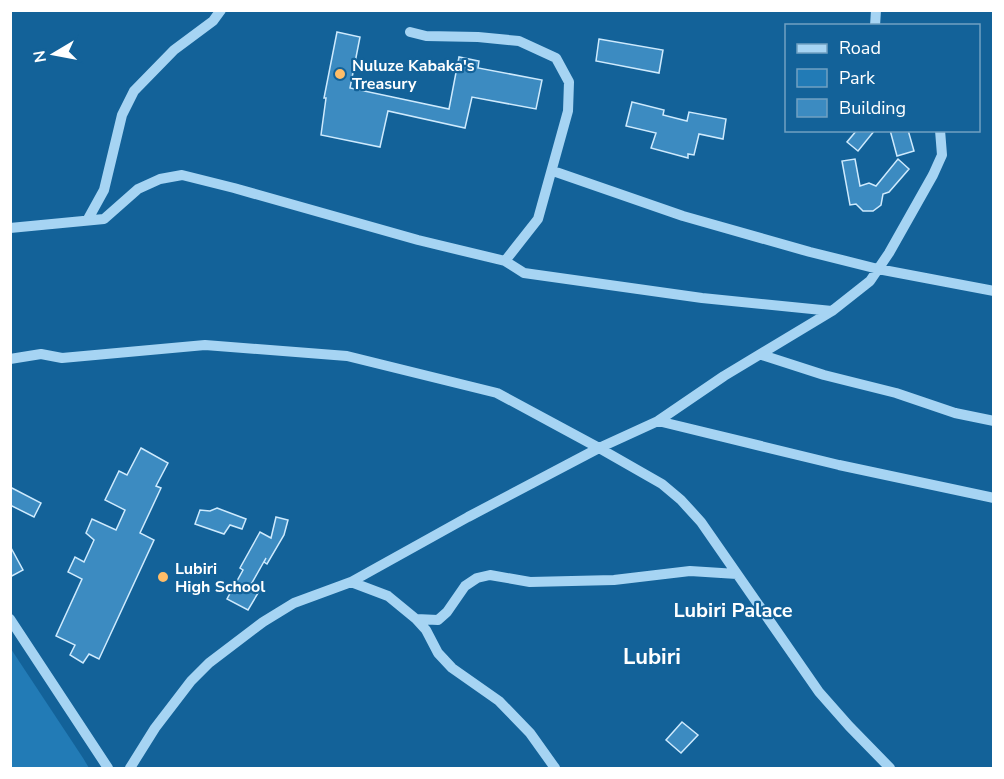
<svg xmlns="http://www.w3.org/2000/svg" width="1004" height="779" font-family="'Nunito Sans',sans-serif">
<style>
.green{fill:#227bb6}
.building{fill:#3c8bc1;stroke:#ceeafd;stroke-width:1.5}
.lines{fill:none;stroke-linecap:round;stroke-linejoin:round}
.minor{stroke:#a6d4f3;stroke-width:10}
.poi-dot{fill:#ffbd68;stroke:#136299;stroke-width:2}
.labels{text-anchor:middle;stroke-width:4.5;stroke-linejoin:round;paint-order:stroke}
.poi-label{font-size:16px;font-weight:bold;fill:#fff;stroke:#136299;text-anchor:start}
.quarter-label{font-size:20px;font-weight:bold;fill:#fff;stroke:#136299}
.district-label{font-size:22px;font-weight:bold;fill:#fff;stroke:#136299}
</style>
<rect width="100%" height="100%" fill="#136299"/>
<!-- green -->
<path class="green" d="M11,649L83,758L89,768H11Z"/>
<!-- building -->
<path class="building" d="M337,32L360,37L350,88L449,109L459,57L479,61L478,68L542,80L536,109L472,97L465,128L388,111L380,147L321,135L326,98H324Z
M599,39L663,50L659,73L596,61Z
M632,102L664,110L663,115L687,121L689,112L726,119L723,139L699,134L694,155L688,154V158L651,148L656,133L626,126Z
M857,130H875L858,151L847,142Z
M890,130H908L914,151L897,156Z
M855,159L860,186L869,183L876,186L898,159L909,169L889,192L883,194L881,205L873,211H863L856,204L850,205L842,161Z
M141,448L168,463L156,486L161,488L140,533L154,540L99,659L89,654L83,663L70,655L75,645L56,636L82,579L68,572L75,557L84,562L94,540L86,533L92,519L116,530L125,510L105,500L119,471L127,475Z
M10,487L41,503L34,517L10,505Z
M217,508L246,519L242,529L230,525L224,534L195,524L200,510L210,511Z
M276,517L288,520L284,535L267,564L264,562L266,558L249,588L258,593L248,610L227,599L243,570L240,568L260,532L271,538Z
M10,546L23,570L10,577Z
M682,722L698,735L681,753L666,740Z"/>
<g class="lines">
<!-- minor -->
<path class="minor" d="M875,26L876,10
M410,32L426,36L478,37L519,41L556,58L569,82L568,111L538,219L505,261
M553,171L683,216L810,252L878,269L994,291
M88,219L104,190L122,115L134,91L174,50L213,21L221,10
M10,228L104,219L138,189L160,179L182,175L234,188L418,240L505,261L524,273L702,298L832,311
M762,355L824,375L896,393L955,413L994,421
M10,359L41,354L62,358L205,345L347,356L497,393L599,448L662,484L681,500L701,522L819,692L849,726L890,768
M658,421L839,465L994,498
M351,582L388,596L416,619L426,630L438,653L452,668L499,701L530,733L555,768
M10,619L108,768
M416,619L438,620L447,612L465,586L477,578L490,575L530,582L614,580L690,571L737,574
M130,768L155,728L191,681L209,663L263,622L294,603L351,582L468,517L599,448L658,421L724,376L832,311L870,281L889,253L933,175L942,155L940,130"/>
</g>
<!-- markers -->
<g class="poi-dot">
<circle cx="340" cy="74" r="6"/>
<circle cx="163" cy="577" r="6"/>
</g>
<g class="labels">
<!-- poi labels -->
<g class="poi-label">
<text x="352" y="71">Nuluze Kabaka's<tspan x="352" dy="18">Treasury</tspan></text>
<text x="175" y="574">Lubiri<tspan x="175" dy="18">High School</tspan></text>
</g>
<!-- quarter labels -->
<g class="quarter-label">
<text x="733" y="617">Lubiri Palace</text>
</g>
<!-- district labels -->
<g class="district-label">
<text x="652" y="664">Lubiri</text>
</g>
</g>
<!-- border -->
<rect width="1004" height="779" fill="none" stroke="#ffffff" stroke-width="24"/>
<!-- legend -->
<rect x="785" y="24" width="195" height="108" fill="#136299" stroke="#71a1c2" stroke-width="1.5"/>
<rect x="797" y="44" width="30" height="9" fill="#a6d4f3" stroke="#71a1c2" stroke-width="1.5"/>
<text x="839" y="54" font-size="18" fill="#ffffff">Road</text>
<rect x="797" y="69" width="30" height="18" fill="#227bb6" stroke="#71a1c2" stroke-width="1.5"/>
<text x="839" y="84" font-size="18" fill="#ffffff">Park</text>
<rect x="797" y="99" width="30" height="18" fill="#3c8bc1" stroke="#71a1c2" stroke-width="1.5"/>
<text x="839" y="114" font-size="18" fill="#ffffff">Building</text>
<!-- north arrow -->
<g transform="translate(54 54) rotate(260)" stroke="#136299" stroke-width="4.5" paint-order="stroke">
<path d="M0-4.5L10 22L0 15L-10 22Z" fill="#ffffff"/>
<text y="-9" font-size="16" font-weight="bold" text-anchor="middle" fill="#ffffff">N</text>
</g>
</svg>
